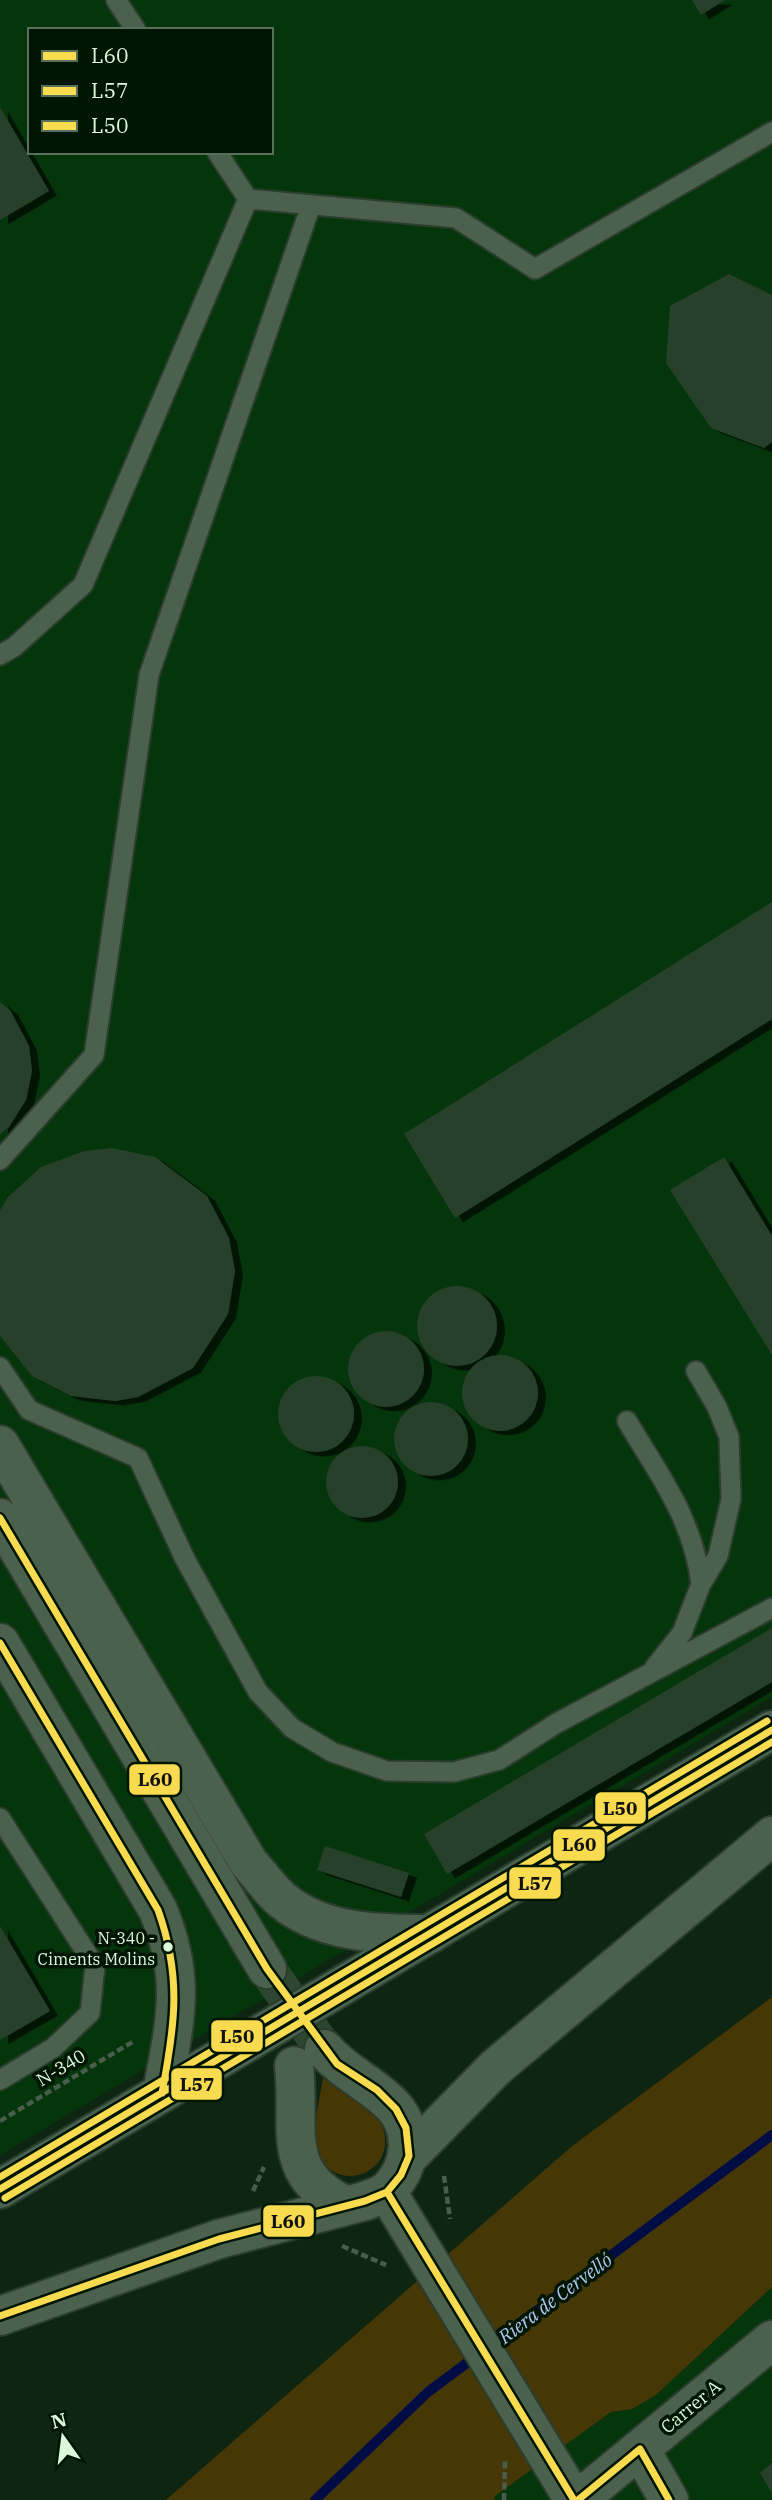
<svg xmlns="http://www.w3.org/2000/svg" width="772" height="2500" font-family="'IBM Plex Serif',serif">
<style>
.built{fill:#05350b;fill-rule:evenodd}
.green{fill:#463707}
.lines{fill:none;stroke-linecap:round;stroke-linejoin:round}
.stream{stroke:#020c44;stroke-width:10}
.building{fill:#27402b;filter:url(#shadow)}
.street-tunnel{stroke:#2d462f;stroke-width:38;stroke-dasharray:38 19;stroke-linecap:butt}
.lane-casing{stroke:#2b3d2d;stroke-width:23}
.street-casing{stroke:#2b3d2d;stroke-width:42}
.primary-casing{stroke:#2b3d2d;stroke-width:42}
.path{stroke:#4a5d4c;stroke-width:4.5;stroke-dasharray:7 3.5;stroke-linecap:butt}
.lane{stroke:#4c614d;stroke-width:19}
.street{stroke:#4c614d;stroke-width:38}
.primary{stroke:#4a6252;stroke-width:38}
.bus-1-casing{stroke:#011503;stroke-width:12}
.bus-2-casing{stroke:#011503;stroke-width:12}
.bus-3-casing{stroke:#011503;stroke-width:12}
.bus-1{stroke:#f9db4f;stroke-width:7}
.bus-2{stroke:#f9db4f;stroke-width:7}
.bus-3{stroke:#f9db4f;stroke-width:7}
.bus-dot{fill:#dbf8da;stroke:#011503;stroke-width:2.5}
.labels{text-anchor:middle;stroke-width:7;stroke-linejoin:round;paint-order:stroke}
.bus-label{font-size:16px;fill:#dbf8da;stroke:#011503;text-anchor:end}
.street-label{font-size:18px;fill:#dbf8da;stroke:#011503}
.water-label{font-size:19px;font-style:italic;fill:#b2c9f7;stroke:#011503}
.line-badge{stroke:#011503;stroke-width:2.5}
.pale-badge-label{font-size:19px;text-anchor:middle;font-weight:bold;fill:#111}
</style>
<defs>
<filter id="shadow"><feDropShadow dx="8" dy="4.5" stdDeviation="0" flood-color="#0009"/></filter>
</defs>
<rect width="100%" height="100%" fill="#0e2611"/>
<!-- built -->
<path class="built" d="M0,0H772V1697L0,2155ZM30,30H271V152H30Z
M772,2287V2500H494V2496L611,2412L632,2409L656,2395Z"/>
<!-- green -->
<path class="green" d="M772,1997V2287L656,2395L632,2409L611,2412L495,2496L494,2500H166L571,2147Z
M323,2078L378,2117C410,2174 325,2203 316,2142C313,2123 320,2098 323,2078Z"/>
<g class="lines">
<!-- stream -->
<path class="stream" d="M315,2500L428,2392L772,2135"/>
</g>
<!-- building -->
<path class="building" d="M692,0H725L701,15Z
M0,107L49,191L0,220Z
M729,274L772,295V442L764,448L711,428L666,363L670,306Z
M772,902V1019L455,1218L404,1134Z
M0,1002L10,1010L29,1046L32,1071L26,1100L9,1127L0,1134Z
M112,1148L155,1157L207,1196L229,1238L235,1271L228,1314L193,1368L138,1397L115,1401L71,1396L32,1376L0,1336V1210L8,1197L41,1167L84,1151Z
M724,1157L772,1236V1355L670,1190Z
M417 1326a40 40 0 1 1 80 0a40 40 0 1 1-80 0Z
M348 1369a38 38 0 1 1 76 0a38 38 0 1 1-76 0Z
M462 1393a38 38 0 1 1 76 0a38 38 0 1 1-76 0Z
M278 1414a38 38 0 1 1 76 0a38 38 0 1 1-76 0Z
M394 1439a37 37 0 1 1 74 0a37 37 0 1 1-74 0Z
M326 1482a36 36 0 1 1 72 0a36 36 0 1 1-72 0Z
M772,1628V1682L447,1874L424,1834Z
M325,1846L409,1873L401,1897L317,1870Z
M0,1926L50,2011L0,2040Z
M772,2463V2493L760,2473Z"/>
<g class="lines">
<!-- street-tunnel -->
<path class="street-tunnel" d="M267,1969L324,2049"/>
<defs>
<path id="lane" d="M116,0L136,30
M217,152L248,199L456,218L535,269L772,132
M0,655L14,647L83,585L248,199
M0,1160L94,1055L149,675L311,205
M0,1367L29,1410L138,1458L185,1559L258,1692L292,1728L332,1752L387,1771L454,1772L499,1760L557,1723L772,1608
M627,1421C660,1476 693,1519 701,1584
M655,1667L682,1633L701,1584L718,1556L731,1499L729,1437L717,1407L696,1371
M0,1818L95,1966L90,2013L53,2048L0,2080"/>
<path id="street" d="M0,1445L249,1863C260,1875 270,1890 282,1900C323,1934 379,1934 430,1934
M0,1518L267,1969
M0,1643L158,1910C187,1980 175,2021 162,2093
M294,2066C301,2125 278,2174 345,2205
M409,2156L495,2068L772,1836
M387,2192L574,2500
M0,2316L219,2239L365,2201C373,2198 383,2195 389,2189C411,2167 415,2131 394,2107C373,2084 344,2073 324,2049
M640,2449L669,2500
M578,2500L772,2340"/>
<path id="primary" d="M0,2189L772,1730"/>
</defs>
<!-- lane casing -->
<use href="#lane" class="lane-casing"/>
<!-- street casing -->
<use href="#street" class="street-casing"/>
<!-- primary casing -->
<use href="#primary" class="primary-casing"/>
<!-- path -->
<path class="path" d="M0,2121L134,2041
M444,2176L450,2219
M253,2191L264,2167
M342,2246L386,2265
M504,2500L505,2461"/>
<!-- lane -->
<use href="#lane" class="lane"/>
<!-- street -->
<use href="#street" class="street"/>
<!-- primary -->
<use href="#primary" class="primary"/>
<defs>
<path id="bus-1" d="M0,1518L267,1969L337,2064L377,2090L396,2109L406,2128L409,2156L401,2175L387,2192L365,2201L219,2239L0,2316
M0,1643L158,1910C182,1977 175,2025 162,2093
M0,2189L772,1730
M387,2192L574,2500
M578,2500L640,2449L669,2500"/>
<path id="bus-2" d="M5,2198L772,1742"/>
<path id="bus-3" d="M0,2177L767,1721"/>
</defs>
<!-- bus-1 casing -->
<use href="#bus-1" class="bus-1-casing"/>
<!-- bus-2 casing -->
<use href="#bus-2" class="bus-2-casing"/>
<!-- bus-3 casing -->
<use href="#bus-3" class="bus-3-casing"/>
<!-- bus-1 -->
<use href="#bus-1" class="bus-1"/>
<!-- bus-2 -->
<use href="#bus-2" class="bus-2"/>
<!-- bus-3 -->
<use href="#bus-3" class="bus-3"/>
</g>
<!-- markers -->
<circle class="bus-dot" cx="168" cy="1947" r="6"/>
<g class="labels">
<!-- bus labels -->
<g class="bus-label">
<text x="155" y="1944">N-340 -<tspan x="155" dy="21">Ciments Molins</tspan></text>
</g>
<!-- street labels -->
<g class="street-label">
<text transform="translate(61 2068) rotate(-31)" y="6">N-340</text>
<text transform="translate(691 2407) rotate(-40)" y="6">Carrer A</text>
</g>
<!-- water labels -->
<g class="water-label">
<text transform="translate(555 2298) rotate(-37)" y="7">Riera de Cervelló</text>
</g>
</g>
<g class="line-badge">
<rect x="128" y="1763" width="53" height="33" rx="7" fill="#f9db4f"/>
<rect x="594" y="1791" width="53" height="34" rx="7" fill="#f9db4f"/>
<rect x="552" y="1828" width="54" height="34" rx="7" fill="#f9db4f"/>
<rect x="508" y="1866" width="54" height="34" rx="7" fill="#f9db4f"/>
<rect x="210" y="2019" width="54" height="34" rx="7" fill="#f9db4f"/>
<rect x="170" y="2067" width="53" height="34" rx="7" fill="#f9db4f"/>
<rect x="262" y="2204" width="53" height="34" rx="7" fill="#f9db4f"/>
</g>
<g class="pale-badge-label">
<text x="155" y="1786">L60</text>
<text x="620" y="1815">L50</text>
<text x="579" y="1851">L60</text>
<text x="535" y="1890">L57</text>
<text x="237" y="2043">L50</text>
<text x="197" y="2091">L57</text>
<text x="288" y="2228">L60</text>
</g>
<!-- legend -->
<rect x="28" y="28" width="245" height="126" fill="#011503" stroke="#587059" stroke-width="2"/>
<rect x="42" y="51" width="35" height="10" fill="#f9db4f" stroke="#587059" stroke-width="2"/>
<text x="91" y="63" font-size="21" fill="#dbf8da">L60</text>
<rect x="42" y="86" width="35" height="10" fill="#f9db4f" stroke="#587059" stroke-width="2"/>
<text x="91" y="98" font-size="21" fill="#dbf8da">L57</text>
<rect x="42" y="121" width="35" height="10" fill="#f9db4f" stroke="#587059" stroke-width="2"/>
<text x="91" y="133" font-size="21" fill="#dbf8da">L50</text>
<!-- north arrow -->
<g transform="translate(63 2437) rotate(346)" stroke="#011503" stroke-width="5" paint-order="stroke">
<path d="M0-5L12 26L0 18L-12 26Z" fill="#dbf8da"/>
<text y="-10" font-size="19" font-weight="bold" text-anchor="middle" fill="#dbf8da">N</text>
</g>
</svg>
